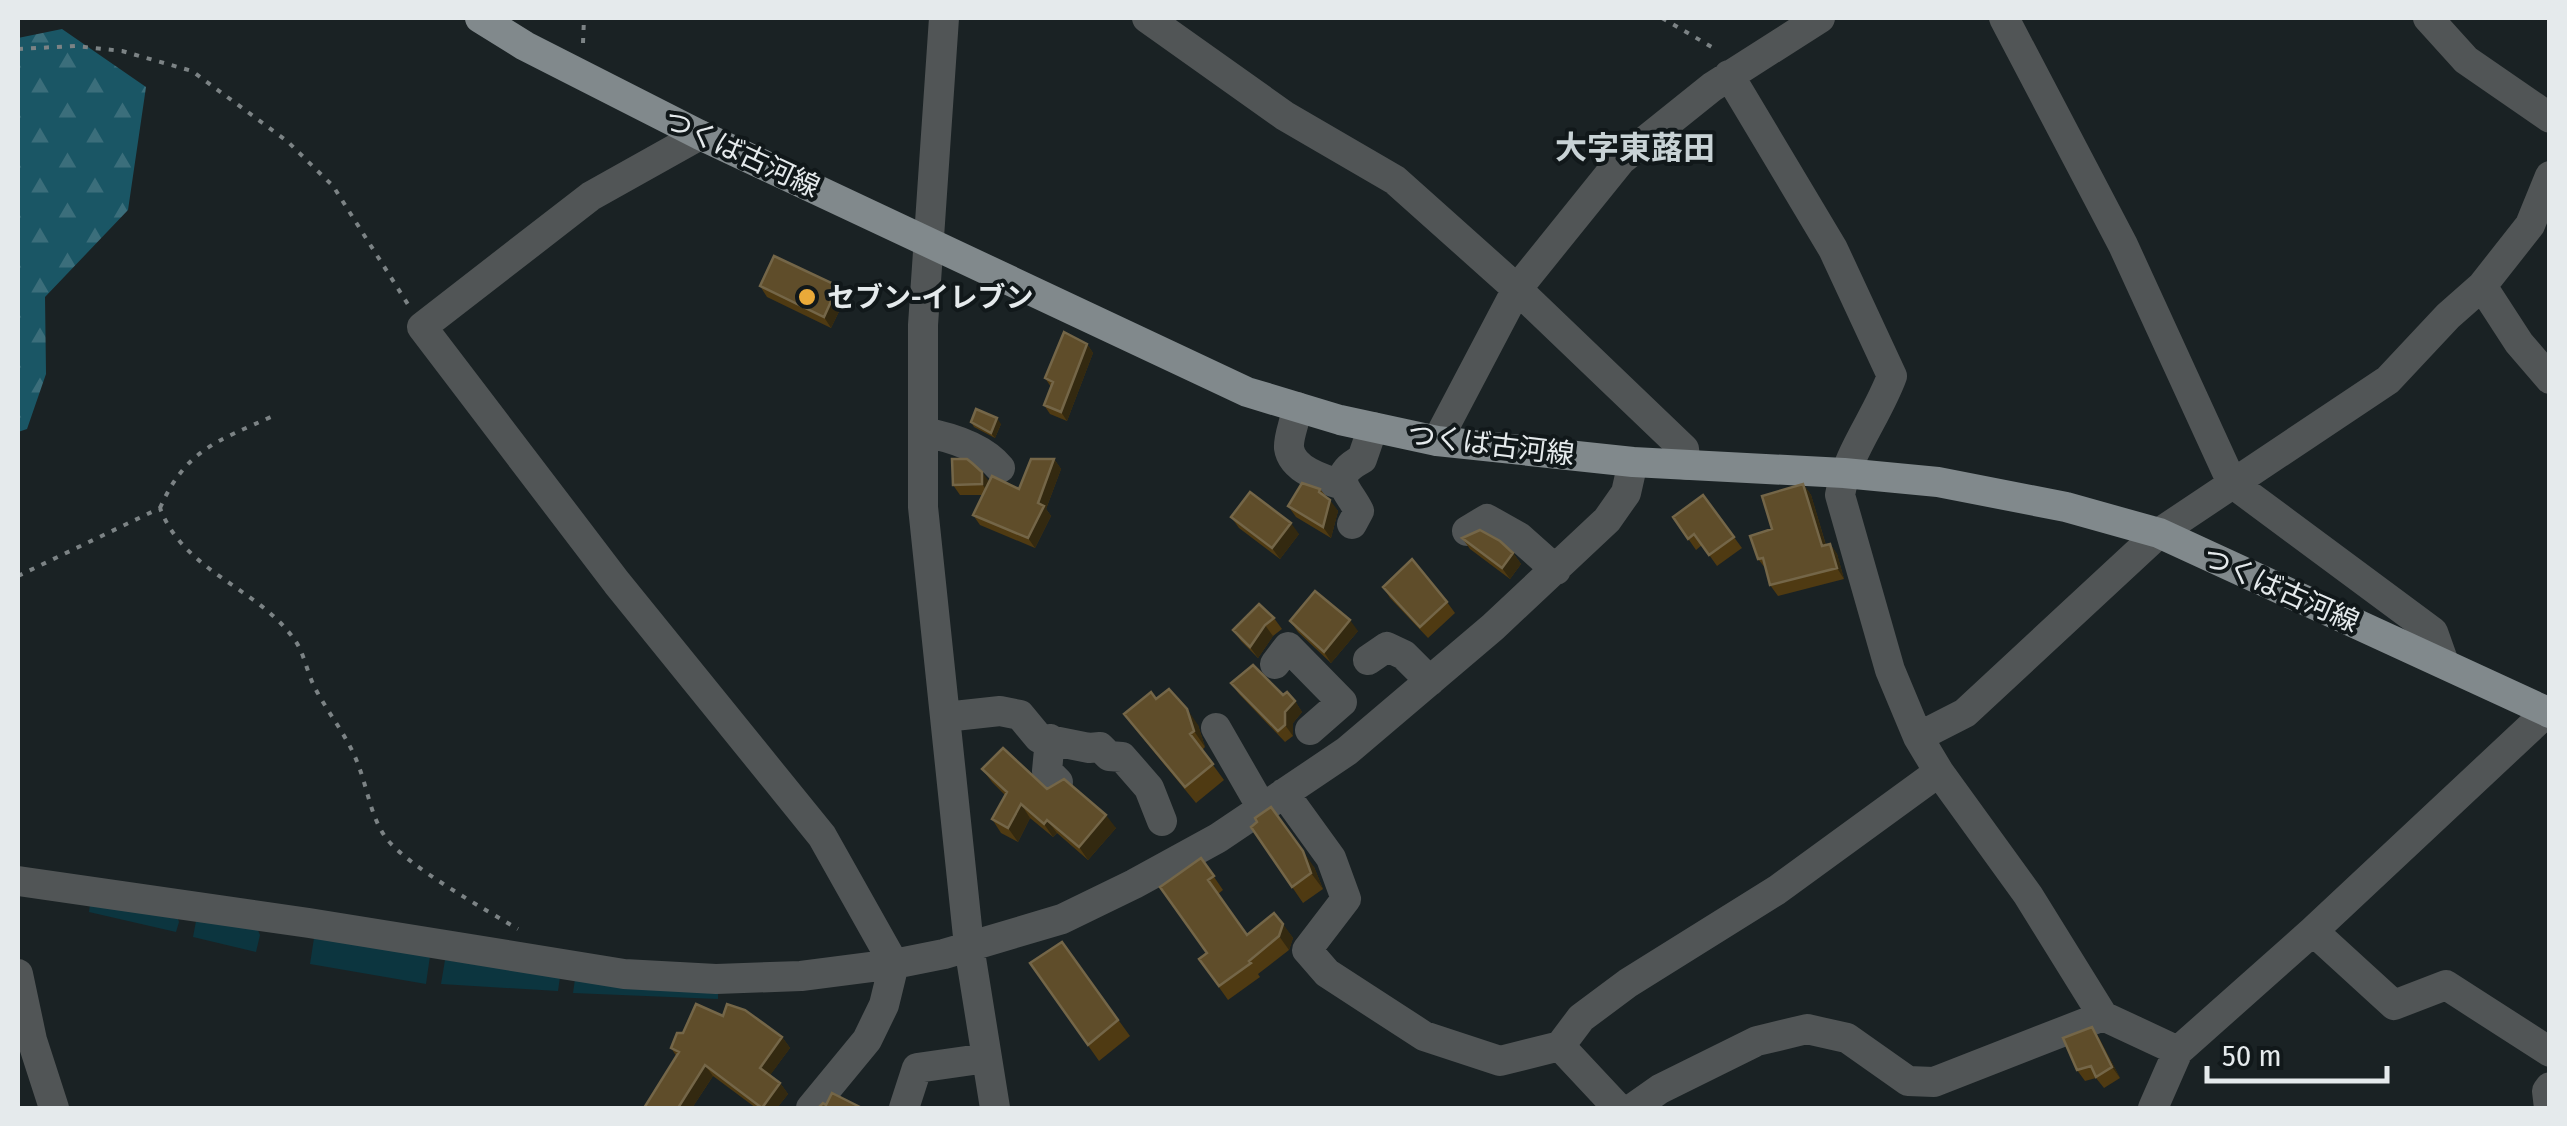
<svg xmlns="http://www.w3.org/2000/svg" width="2567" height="1126" font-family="'Fira Sans Condensed','Noto Sans JP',sans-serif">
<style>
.green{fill:#0c353f}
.forest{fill:url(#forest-firs)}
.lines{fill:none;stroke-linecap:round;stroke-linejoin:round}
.path{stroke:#7c8385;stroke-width:4;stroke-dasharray:5 8;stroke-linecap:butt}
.minor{stroke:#515556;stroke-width:30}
.major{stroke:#81898c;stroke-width:30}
.wall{fill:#4f3a12}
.shaded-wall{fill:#332910}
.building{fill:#5f4d2a;stroke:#746648;stroke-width:2.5}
.poi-dot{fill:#eaaa39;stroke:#11181a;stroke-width:4}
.labels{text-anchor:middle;stroke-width:8;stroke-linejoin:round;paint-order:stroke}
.street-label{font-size:28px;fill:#e5eaec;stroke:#11181a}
.poi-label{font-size:28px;font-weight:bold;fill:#e5eaec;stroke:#11181a;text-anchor:start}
.quarter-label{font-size:32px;font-weight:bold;fill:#c8d2d5;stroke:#11181a}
</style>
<defs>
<pattern id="forest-firs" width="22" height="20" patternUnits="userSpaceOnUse" patternTransform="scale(2.5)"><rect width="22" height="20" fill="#1a5665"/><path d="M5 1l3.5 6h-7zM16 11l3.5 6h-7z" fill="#3b6e7b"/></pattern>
</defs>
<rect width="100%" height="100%" fill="#1a2224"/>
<!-- green -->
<path class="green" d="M90,904L178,919L179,922L176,932L89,912Z
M196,921L257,928L260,935L256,952L193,937Z
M314,938L430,956L426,984L310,964Z
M445,960L560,977L558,991L441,984Z
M575,979L718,994V999L573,993Z"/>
<!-- forest -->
<path class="forest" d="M62,29L146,87L128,210L45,297L46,374L27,429L18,432V38Z"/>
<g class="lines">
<!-- path -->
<path class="path" d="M1662,18L1717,50
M583,43L584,18
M18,49L75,46L122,51L192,71L287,141L333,186L409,306
M160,508C186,449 218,441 273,416
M18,576L160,508C184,572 257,587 294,639C304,652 307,673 315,688C329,715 349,738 359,767C368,791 371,817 386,838C407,866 486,910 518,929"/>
<!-- minor -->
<path class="minor" d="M944,18L923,325V507L969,946L995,1108
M1147,18L1285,116L1395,180L1517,289L1437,441
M2004,18L2123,245L2232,483L2433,632L2444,663
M2428,18L2466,60L2550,118
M1729,75L1833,249L1892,376C1877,417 1847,453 1840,495L1890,670L1918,737L1939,772L2028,895L2103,1016
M700,135L591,196L422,327L617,583L822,836L894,964L884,1005L867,1040L811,1108
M2482,286L2519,343L2550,379
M1297,407C1296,420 1288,436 1289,448C1292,470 1325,480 1343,485
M923,432C950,437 982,446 1000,468
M1686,465L1684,449L1517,289L1621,160L1712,87L1820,18
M1352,524L1359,511C1348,489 1328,477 1362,459L1373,427
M1467,531L1487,519L1519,537L1556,570
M1368,660L1387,647L1404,655L1430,681
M1275,664L1288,647L1342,702L1310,730
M2547,712L2313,931L2394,1005L2446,985L2550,1052
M945,717L1000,711L1020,715L1039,738L1089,748L1100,747L1109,756L1122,757L1149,788L1162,821
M1216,728L1262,808
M1918,737L1965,713L2159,533L2388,380L2448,316L2482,286L2530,225L2550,176
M1050,739L1047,771L1058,782
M1284,793L1331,858L1346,899L1307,950L1327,973L1424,1036L1500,1061L1560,1046L1581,1018L1628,983L1777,890L1939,772
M18,881L309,923L624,974L716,979L801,976L894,964L944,954L1062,919L1134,884L1218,838L1347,751L1493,627L1607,520L1626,493L1633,462
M18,974L32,1040L54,1108
M1560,1046L1618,1108
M904,1108L917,1068L987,1058
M1633,1108L1660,1089L1757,1041L1807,1029L1847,1038L1908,1081L1934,1082L2103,1016L2178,1051
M2153,1108L2178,1051L2313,931
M2549,1108L2547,1091L2550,1087"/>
<!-- major -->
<path class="major" d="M480,18L525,46L700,135L1247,392L1340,420L1437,441L1633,462L1844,473L1938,482L2066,507L2159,533L2550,713"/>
</g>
<!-- wall -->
<path class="wall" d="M760,286H838L846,297L831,328L767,297Z
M1087,344L1093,353L1067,421L1050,414L1044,405L1051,387L1045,378Z
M971,422L1001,424L995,438L974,427Z
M1054,459L1061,469L1046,509L1051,516L1035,548L980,525L973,515L983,495H960L953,485L989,482L1019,489Z
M1803,484L1811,495L1826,545L1830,544L1837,554L1844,579L1778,596L1770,585L1766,569L1758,559L1772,529Z
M1320,489L1338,511L1331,538L1296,517L1288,506Z
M1703,495L1742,548L1717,566L1702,545L1696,550L1673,517Z
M1231,517L1299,534L1280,559L1239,528Z
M1462,538L1513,553L1521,564L1510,579L1470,549Z
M1383,587L1447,602L1455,613L1428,638L1390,598Z
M1274,618L1282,629L1273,636L1258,658L1241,641L1233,630Z
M1290,621L1358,631L1331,663L1298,632Z
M1231,683L1283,695L1295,701L1302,712L1293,723V736L1285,742L1239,694Z
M1156,699L1198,725L1205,747L1202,750L1224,780L1196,803L1136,730L1124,714Z
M982,769L1047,789L1116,828L1088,860L1057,833L1053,837L1030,818L1018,842L1001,833L992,819L1005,795L992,782Z
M1251,827L1314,867L1323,889L1303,903Z
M1201,858L1223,890L1218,894L1247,935L1274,913L1293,938L1289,950L1258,974L1260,977L1228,1000L1199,959L1207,953Z
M1062,942L1130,1036L1099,1061L1030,963Z
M723,1016L782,1037L790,1048L770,1075L780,1083L788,1094L777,1108H756L713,1076L692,1108H645L677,1057L671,1048L683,1033Z
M2092,1027L2099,1038L2120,1078L2104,1088L2096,1078L2085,1081L2077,1070Z"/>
<!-- shaded-wall -->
<path class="shaded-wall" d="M838,286L846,297L831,328L824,317Z
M1087,344L1093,353L1067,421L1061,412Z
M997,418L1001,424L995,438L991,433Z
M1054,459L1061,469L1046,509L1051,516L1035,548L1028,538L1038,503Z
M982,472L990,483V495L982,484Z
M1803,484L1811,495L1829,556L1822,546Z
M1330,500L1338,511L1331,538L1323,527Z
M1291,523L1299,534L1280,559L1272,548Z
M1830,544L1837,554L1844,579L1837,568Z
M1513,553L1521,564L1510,579L1502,568Z
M1350,620L1358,631L1331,663L1324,652Z
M1265,625L1273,636L1258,658L1250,647Z
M1295,701L1302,712L1293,723V736L1285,725V712Z
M1187,709L1198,725L1205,747L1194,731Z
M1021,804L1030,818L1018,842L1008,828Z
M1106,815L1116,828L1088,860L1079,847Z
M1047,820L1057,833L1053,837L1044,824Z
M1303,851L1314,867L1323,889L1311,873Z
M1283,924L1293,938L1289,950L1279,936Z
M2092,1027L2099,1038L2120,1078L2112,1067Z
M782,1037L790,1048L768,1078L760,1068Z
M705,1065L713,1076L692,1108H678Z
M780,1083L788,1094L777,1108H763Z"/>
<!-- building -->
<path class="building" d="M774,256L838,286L824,317L760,286Z
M1064,332L1087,344L1061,412L1044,405L1053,382L1045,378Z
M976,409L997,418L991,433L971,422Z
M952,459H967L972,463L982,472V484L953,485Z
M1031,459H1054L1038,503L1044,506L1028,538L973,515L992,476L1019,489Z
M1302,483L1320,489L1319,492L1330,500L1323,527L1288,506Z
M1803,484L1822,546L1830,544L1837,568L1770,585L1763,558L1758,559L1750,536L1772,529L1762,496Z
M1250,492L1291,523L1272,548L1231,517Z
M1703,495L1734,537L1709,555L1694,534L1688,539L1673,517Z
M1480,530L1500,541L1513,553L1502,568L1462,538Z
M1412,559L1447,602L1420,627L1383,587Z
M1315,591L1350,620L1324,652L1290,621Z
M1259,604L1274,618L1265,625L1250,647L1233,630Z
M1253,665L1283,695L1287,692L1295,701L1285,712V725L1278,731L1231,683Z
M1169,689L1187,709L1194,731L1190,734L1213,764L1185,787L1124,714L1151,692L1156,699Z
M1003,748L1047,789L1064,779L1106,815L1079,847L1047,820L1044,824L1021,804L1008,828L992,819L1007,792L982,769Z
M1271,807L1303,851L1311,873L1292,887L1251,827L1257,822L1255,818Z
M1201,858L1214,876L1208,880L1247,935L1274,913L1283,924L1279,936L1249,961L1251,963L1219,986L1199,959L1207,953L1160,887Z
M1062,942L1118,1020L1088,1045L1030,963Z
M696,1004L723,1016L727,1004L745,1010L782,1037L760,1068L780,1083L762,1108L705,1065L678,1108H644L679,1052L671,1048L677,1033H683Z
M2092,1027L2112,1067L2096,1077L2091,1066L2077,1070L2063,1038Z
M832,1093L862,1108H818L823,1103L826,1105Z"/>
<!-- markers -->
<circle class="poi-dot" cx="807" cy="297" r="10"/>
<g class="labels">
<!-- street labels -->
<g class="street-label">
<text transform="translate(742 153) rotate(25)" y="10">つくば古河線</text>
<text transform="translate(1491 444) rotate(7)" y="10">つくば古河線</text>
<text transform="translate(2281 589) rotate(24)" y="10">つくば古河線</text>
</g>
<!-- poi labels -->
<g class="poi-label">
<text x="827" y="307">セブン-イレブン</text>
</g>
<!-- quarter labels -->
<g class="quarter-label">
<text x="1635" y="159">大字東蕗田</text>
</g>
</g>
<!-- border -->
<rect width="2567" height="1126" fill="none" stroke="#e5eaec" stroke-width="40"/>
<!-- scale -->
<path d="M2207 1066v15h180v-15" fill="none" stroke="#e5eaec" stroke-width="5"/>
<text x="2222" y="1066" font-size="30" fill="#e5eaec" stroke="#11181a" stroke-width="8" paint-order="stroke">50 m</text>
</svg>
